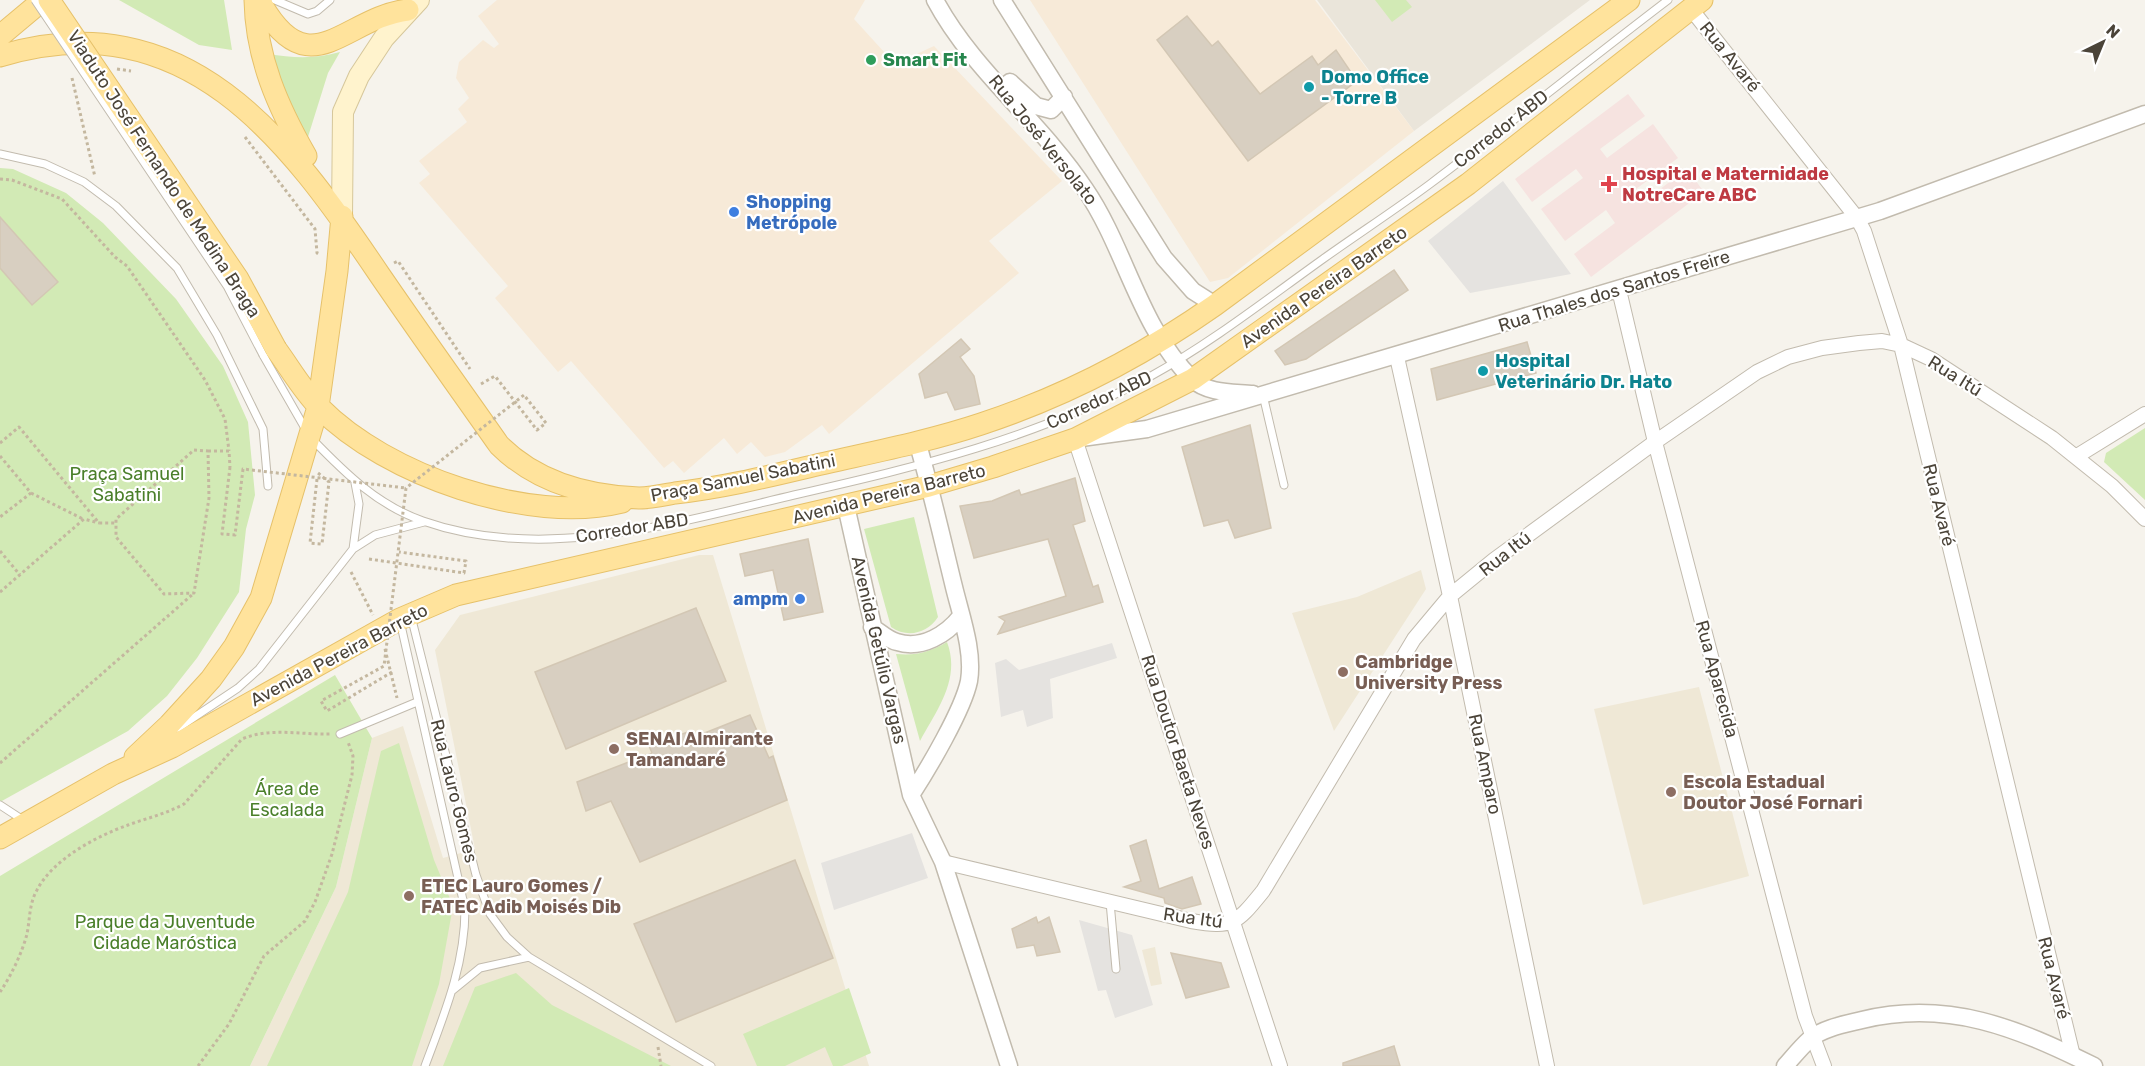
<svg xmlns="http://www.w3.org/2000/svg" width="2145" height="1066" font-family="Rubik,sans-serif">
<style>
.residential{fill:#eae5da}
.commercial{fill:#f7ead8}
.education{fill:#efe8d6}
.medical{fill:#f6e3e0}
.green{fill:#d2eab5}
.parking{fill:#e5e3e0}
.building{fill:#d8cfc1;stroke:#d3c7b4;stroke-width:1.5}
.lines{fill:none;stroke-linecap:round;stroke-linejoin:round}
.service-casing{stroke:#c2bbae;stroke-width:9}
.minor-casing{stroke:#c2bbae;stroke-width:16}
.tertiary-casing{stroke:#c2bbae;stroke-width:19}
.secondary-casing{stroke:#d6c79b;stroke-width:22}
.primary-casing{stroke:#e6c16a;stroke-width:23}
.path{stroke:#c4b79f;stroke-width:3;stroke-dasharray:3 3;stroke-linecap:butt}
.service{stroke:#fff;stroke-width:7}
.minor{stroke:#fff;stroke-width:14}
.tertiary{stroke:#fff;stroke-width:16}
.secondary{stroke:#fff3cd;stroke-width:20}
.primary{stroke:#ffe39c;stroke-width:21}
.service-bridge-casing{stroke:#c2bbae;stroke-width:9;stroke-linecap:butt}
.primary-bridge-casing{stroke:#e6c16a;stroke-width:23;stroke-linecap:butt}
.path-bridge{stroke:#c4b79f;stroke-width:3;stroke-dasharray:3 3;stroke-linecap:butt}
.service-bridge{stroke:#fff;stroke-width:7}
.primary-bridge{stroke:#ffe39c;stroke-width:21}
.leisure-dot{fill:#2e9e5b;stroke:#fff;stroke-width:2}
.culture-dot{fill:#0f9aa8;stroke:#fff;stroke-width:2}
.health-dot{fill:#e0444e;stroke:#fff;stroke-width:2}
.shop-dot{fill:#3f7fe0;stroke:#fff;stroke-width:2}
.education-dot{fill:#8d6e63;stroke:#fff;stroke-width:2}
.labels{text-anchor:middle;stroke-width:4.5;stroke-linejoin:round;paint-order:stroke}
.street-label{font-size:18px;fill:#4b4439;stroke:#fff}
.leisure-label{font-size:18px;font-weight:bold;fill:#27864d;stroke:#fff;text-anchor:start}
.culture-label{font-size:18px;font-weight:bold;fill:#0d838f;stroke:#fff;text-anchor:start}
.health-label{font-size:18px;font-weight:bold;fill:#be3a42;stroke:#fff;text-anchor:start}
.shop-label{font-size:18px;font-weight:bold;fill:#366cbe;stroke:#fff;text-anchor:start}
.park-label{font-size:18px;fill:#4a7f2a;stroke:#fff}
.education-label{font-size:18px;font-weight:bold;fill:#785e54;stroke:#fff;text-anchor:start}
</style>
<rect width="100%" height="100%" fill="#f6f3ec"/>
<!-- residential -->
<path class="residential" d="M1317,0H1590L1414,131Z"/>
<!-- commercial -->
<path class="commercial" d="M497,0H865L854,19L895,64L934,46L1062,181L989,241L1019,273L829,434L822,425L785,452L765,457L751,442L737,454L724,438L684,473L673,461L664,468L571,361L558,372L495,298L508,286L419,183L430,174L419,161L467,122L458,109L469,98L456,78L459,62L483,40L494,48L499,44L478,16Z
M1030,0H1315L1414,131L1228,278L1210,282Z"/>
<!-- education -->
<path class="education" d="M699,555H713L869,1066H250L336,887L372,738L403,726L443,858L475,849L435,650L460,615Z
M1421,570L1426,589L1334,731L1292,613L1357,597Z
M1699,687L1749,876L1643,905L1594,709Z
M1155,947L1162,984L1151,986L1142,950Z"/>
<!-- medical -->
<path class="medical" d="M1628,94L1645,116L1600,149L1607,158L1653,124L1678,158L1636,189L1644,201L1687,169L1704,192L1591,277L1574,254L1615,223L1606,210L1565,241L1541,209L1583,178L1576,169L1532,202L1515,179Z"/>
<!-- green -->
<path class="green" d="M119,0H224L232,50L199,45Z
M1375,0H1406L1412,7L1392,22Z
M340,52L328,73L307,140L268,54C293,58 316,59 340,52Z
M0,168L13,169L66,193L103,223L176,299L223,366L248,422L255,495L246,529L239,592L197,658L167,696L128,731L0,802Z
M2145,428V500L2104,462L2106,453Z
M914,517L938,617C927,634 907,638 891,627L864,529Z
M947,642C961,679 937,710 920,741L896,654C916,656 930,652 947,642Z
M335,675L372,738L336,887L250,1066H0V876Z
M399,743L434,860L453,906L439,984L412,1066H267L348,892L381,751Z
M516,973L552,1005L671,1066H443L475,987Z
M849,988L871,1053L842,1066H833L825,1047L785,1066H757L743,1034Z"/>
<!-- parking -->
<path class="parking" d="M1503,181L1571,274L1470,293L1428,241Z
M1112,643L1117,658L1050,679L1053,718L1027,727L1023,710L1001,717L995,663L1006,659L1019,670Z
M912,833L928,878L834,910L821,863Z
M1079,920L1132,935L1153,1005L1115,1018L1106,990L1098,991Z"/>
<!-- building -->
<path class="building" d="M1187,16L1212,46L1218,41L1260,94L1312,56L1318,65L1336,50L1357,81L1248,161L1157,40Z
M0,217L58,282L32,305L0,268Z
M1394,270L1408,290L1306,359L1285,365L1275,351Z
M961,339L970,349L960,357L974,376L980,404L955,410L947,392L925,398L919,374Z
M1527,342L1536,373L1437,400L1431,369Z
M1250,425L1271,528L1235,538L1228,520L1204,526L1182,447Z
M1075,478L1085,521L1073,525L1093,587L1098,585L1103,602L998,634L1005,621L999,617L1066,596L1048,539L974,558L960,506L992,501L1019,490L1021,495Z
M808,539L823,612L784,620L773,570L745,576L740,554Z
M696,608L726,681L566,749L535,672Z
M750,715L769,758L773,756L787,800L640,862L611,801L586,811L577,782L652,753L649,746L688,732L692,738Z
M1146,840L1159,889L1192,877L1201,904L1182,909L1165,903L1164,898L1124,887L1141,881L1130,846Z
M795,860L833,958L676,1022L634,924Z
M1036,917L1038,923L1049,917L1060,952L1037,956L1034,945L1017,948L1012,929Z
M1171,953L1221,963L1229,987L1186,998Z
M1394,1046L1400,1066H1343V1063Z"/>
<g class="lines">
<defs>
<path id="service" d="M275,0L308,14L317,11L330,0
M0,154L45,164L84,182L116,206L177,268L217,335L263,429L268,486
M263,355L306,430
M1263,395L1284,485
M312,439C345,473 377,505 423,521C542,563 676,523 794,495C920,466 1035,439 1151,376C1211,343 1267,299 1323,259C1358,234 1395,210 1430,184C1510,124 1588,61 1668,0
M353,549L359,504L355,483
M411,616L476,875L490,914L507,937L529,957L711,1066
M400,621L465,909C465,965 444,1015 425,1066
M178,728L238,688L259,669L353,549L375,535L424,522
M340,734L417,702
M0,805L23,820
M1110,902L1116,969
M453,990L480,968L529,957"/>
<path id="minor" d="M1691,9L1857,218L1864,231L1901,345L2073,1056
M1619,290L1655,442L1805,1016L1824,1066
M1397,357L1450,596L1547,1066
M1075,439L1280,1066
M2077,456L2145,414
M943,862L1191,921C1234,928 1236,924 1263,891L1414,639L1450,596L1494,560L1655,442L1757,372L1788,357L1822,348L1859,343L1882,341L1901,345L1931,359L2052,438L2112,486L2145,519"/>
<path id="tertiary" d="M935,0C973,71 1041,122 1085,189C1126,249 1139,327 1192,379C1208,394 1233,392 1253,394
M1002,0L1164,258L1193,291L1215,305
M1010,82L1036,106L1051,110L1064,97
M1081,438L1147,429L1880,211L2145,114
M846,506L911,795L943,862L1009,1066
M872,627C880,632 888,640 897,642C922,650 947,634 961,616
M911,795C928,769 963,710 969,681C974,651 961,616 954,587C942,538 931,489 917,441
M1785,1066C1793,1057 1801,1047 1810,1039C1823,1028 1846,1024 1862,1020C1948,999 2017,1028 2094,1066"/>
<path id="secondary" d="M342,216L343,112L359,76L384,38L419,0"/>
<path id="primary" d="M255,0C256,58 278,107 306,156
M259,0C309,91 344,17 408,10
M0,36L43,0
M0,56C186,0 288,139 379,274C418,331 459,388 499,445C536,482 587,496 639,498C651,498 664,495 675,493C719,488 762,478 804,468C863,454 924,443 981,424C1063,397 1144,355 1215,305L1629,0
M276,349C290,368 303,391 320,408C386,475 529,525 622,502
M135,757L169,725L211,679L234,647L261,598L318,407L337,271L342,216
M0,838L113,774L172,747L400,619L456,595L929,486L993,467L1075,439L1193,379L1468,184L1702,0"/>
</defs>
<!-- service casing -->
<use href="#service" class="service-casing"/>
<!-- minor casing -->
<use href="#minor" class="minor-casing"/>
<!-- tertiary casing -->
<use href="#tertiary" class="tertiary-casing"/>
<!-- secondary casing -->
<use href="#secondary" class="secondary-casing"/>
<!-- primary casing -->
<use href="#primary" class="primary-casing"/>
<!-- path -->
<path class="path" d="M117,69L131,71
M72,78L95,177
M245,137L315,229L317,253L320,255
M0,179L12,180L62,199L115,257L127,266L205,380L225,419L229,451
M394,263L398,261L470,369
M481,384L495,376L537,430L546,423L524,395
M0,443L19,427L99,523H116
M194,450L208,451L209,498L194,593L164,594L116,537V519Z
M208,451H229L230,467
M0,456L31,493L0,517
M317,479L310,543L322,544L329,482L318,473
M31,493L83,519
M0,551L20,575
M369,559L464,573L466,561L399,552
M351,572L373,615
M0,592L84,519L99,523
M385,649L397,698
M0,763L193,594
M0,992C11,976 22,953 27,934C30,919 29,904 37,890C53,859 97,836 128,825C147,818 166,814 184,804L242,739C270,727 301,735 330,734
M658,1047L661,1066
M198,1066L229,1024L264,956L305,921L315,902L332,854L352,775L353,756L348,742"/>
<!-- service -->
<use href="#service" class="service"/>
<!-- minor -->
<use href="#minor" class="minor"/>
<!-- tertiary -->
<use href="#tertiary" class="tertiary"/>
<!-- secondary -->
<use href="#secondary" class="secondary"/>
<!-- primary -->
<use href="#primary" class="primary"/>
<defs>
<path id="service-bridge" d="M35,0L227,286L263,355"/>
<path id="primary-bridge" d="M49,0L238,279L276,349"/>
</defs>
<!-- service-bridge casing -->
<use href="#service-bridge" class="service-bridge-casing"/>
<!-- primary-bridge casing -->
<use href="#primary-bridge" class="primary-bridge-casing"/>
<!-- path-bridge -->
<path class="path-bridge" d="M230,467L222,534L235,535L243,469L406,488
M392,672L327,711L321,701L384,666L406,488L524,395"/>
<!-- service-bridge -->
<use href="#service-bridge" class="service-bridge"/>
<!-- primary-bridge -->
<use href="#primary-bridge" class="primary-bridge"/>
</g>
<!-- markers -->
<circle class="leisure-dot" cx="871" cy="60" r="6"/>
<g class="culture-dot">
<circle cx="1309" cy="87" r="6"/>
<circle cx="1483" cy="371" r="6"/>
</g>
<path class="health-dot" d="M1606 175h6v6h6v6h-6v6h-6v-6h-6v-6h6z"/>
<g class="shop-dot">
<circle cx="734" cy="212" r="6"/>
<circle cx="800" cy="599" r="6"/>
</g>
<g class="education-dot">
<circle cx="1343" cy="672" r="6"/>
<circle cx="614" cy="749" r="6"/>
<circle cx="1671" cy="792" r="6"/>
<circle cx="409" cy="896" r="6"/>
</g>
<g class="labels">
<!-- street labels -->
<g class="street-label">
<text transform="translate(1730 57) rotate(51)" y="6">Rua Avaré</text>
<text transform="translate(1501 129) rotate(-38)" y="6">Corredor ABD</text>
<text transform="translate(1043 140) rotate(51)" y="6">Rua José Versolato</text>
<text transform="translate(164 174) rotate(57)" y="6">Viaduto José Fernando de Medina Braga</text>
<text transform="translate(1324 287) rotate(-35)" y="6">Avenida Pereira Barreto</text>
<text transform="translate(1614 291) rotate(-17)" y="6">Rua Thales dos Santos Freire</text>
<text transform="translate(1955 376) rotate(32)" y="6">Rua Itú</text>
<text transform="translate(1099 400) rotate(-25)" y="6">Corredor ABD</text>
<text transform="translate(743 478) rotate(-11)" y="6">Praça Samuel Sabatini</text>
<text transform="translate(889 494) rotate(-14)" y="6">Avenida Pereira Barreto</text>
<text transform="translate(1939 505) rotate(76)" y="6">Rua Avaré</text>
<text transform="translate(632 528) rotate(-9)" y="6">Corredor ABD</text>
<text transform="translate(1505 554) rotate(-38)" y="6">Rua Itú</text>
<text transform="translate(879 650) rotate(77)" y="6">Avenida Getúlio Vargas</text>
<text transform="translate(339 655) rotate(-28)" y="6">Avenida Pereira Barreto</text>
<text transform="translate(1717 679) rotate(75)" y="6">Rua Aparecida</text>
<text transform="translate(1178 752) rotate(72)" y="6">Rua Doutor Baeta Neves</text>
<text transform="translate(1485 764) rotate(78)" y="6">Rua Amparo</text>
<text transform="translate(454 791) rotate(76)" y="6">Rua Lauro Gomes</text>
<text transform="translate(1193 918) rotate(8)" y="6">Rua Itú</text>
<text transform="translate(2054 978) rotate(76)" y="6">Rua Avaré</text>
</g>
<!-- leisure labels -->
<g class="leisure-label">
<text x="883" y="66">Smart Fit</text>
</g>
<!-- culture labels -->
<g class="culture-label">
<text x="1321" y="83">Domo Office<tspan x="1321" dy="21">- Torre B</tspan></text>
<text x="1495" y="367">Hospital<tspan x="1495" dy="21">Veterinário Dr. Hato</tspan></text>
</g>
<!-- health labels -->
<g class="health-label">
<text x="1622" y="180">Hospital e Maternidade<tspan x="1622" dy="21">NotreCare ABC</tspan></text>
</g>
<!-- shop labels -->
<g class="shop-label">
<text x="746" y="208">Shopping<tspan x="746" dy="21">Metrópole</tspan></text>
<text x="788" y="605" text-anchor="end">ampm</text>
</g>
<!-- park labels -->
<g class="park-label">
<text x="127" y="480">Praça Samuel<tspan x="127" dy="21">Sabatini</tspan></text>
<text x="287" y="795">Área de<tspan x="287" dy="21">Escalada</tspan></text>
<text x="165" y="928">Parque da Juventude<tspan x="165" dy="21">Cidade Maróstica</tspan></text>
</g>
<!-- education labels -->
<g class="education-label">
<text x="1355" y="668">Cambridge<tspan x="1355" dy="21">University Press</tspan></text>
<text x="626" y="745">SENAI Almirante<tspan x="626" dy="21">Tamandaré</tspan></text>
<text x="1683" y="788">Escola Estadual<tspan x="1683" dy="21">Doutor José Fornari</tspan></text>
<text x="421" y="892">ETEC Lauro Gomes /<tspan x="421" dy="21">FATEC Adib Moisés Dib</tspan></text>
</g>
</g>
<!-- north arrow -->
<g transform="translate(2103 42) rotate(43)" stroke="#ffffff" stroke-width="4.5" paint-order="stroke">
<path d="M0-4.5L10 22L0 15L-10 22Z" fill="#4b4439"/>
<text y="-9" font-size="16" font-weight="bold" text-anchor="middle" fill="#4b4439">N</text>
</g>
</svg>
